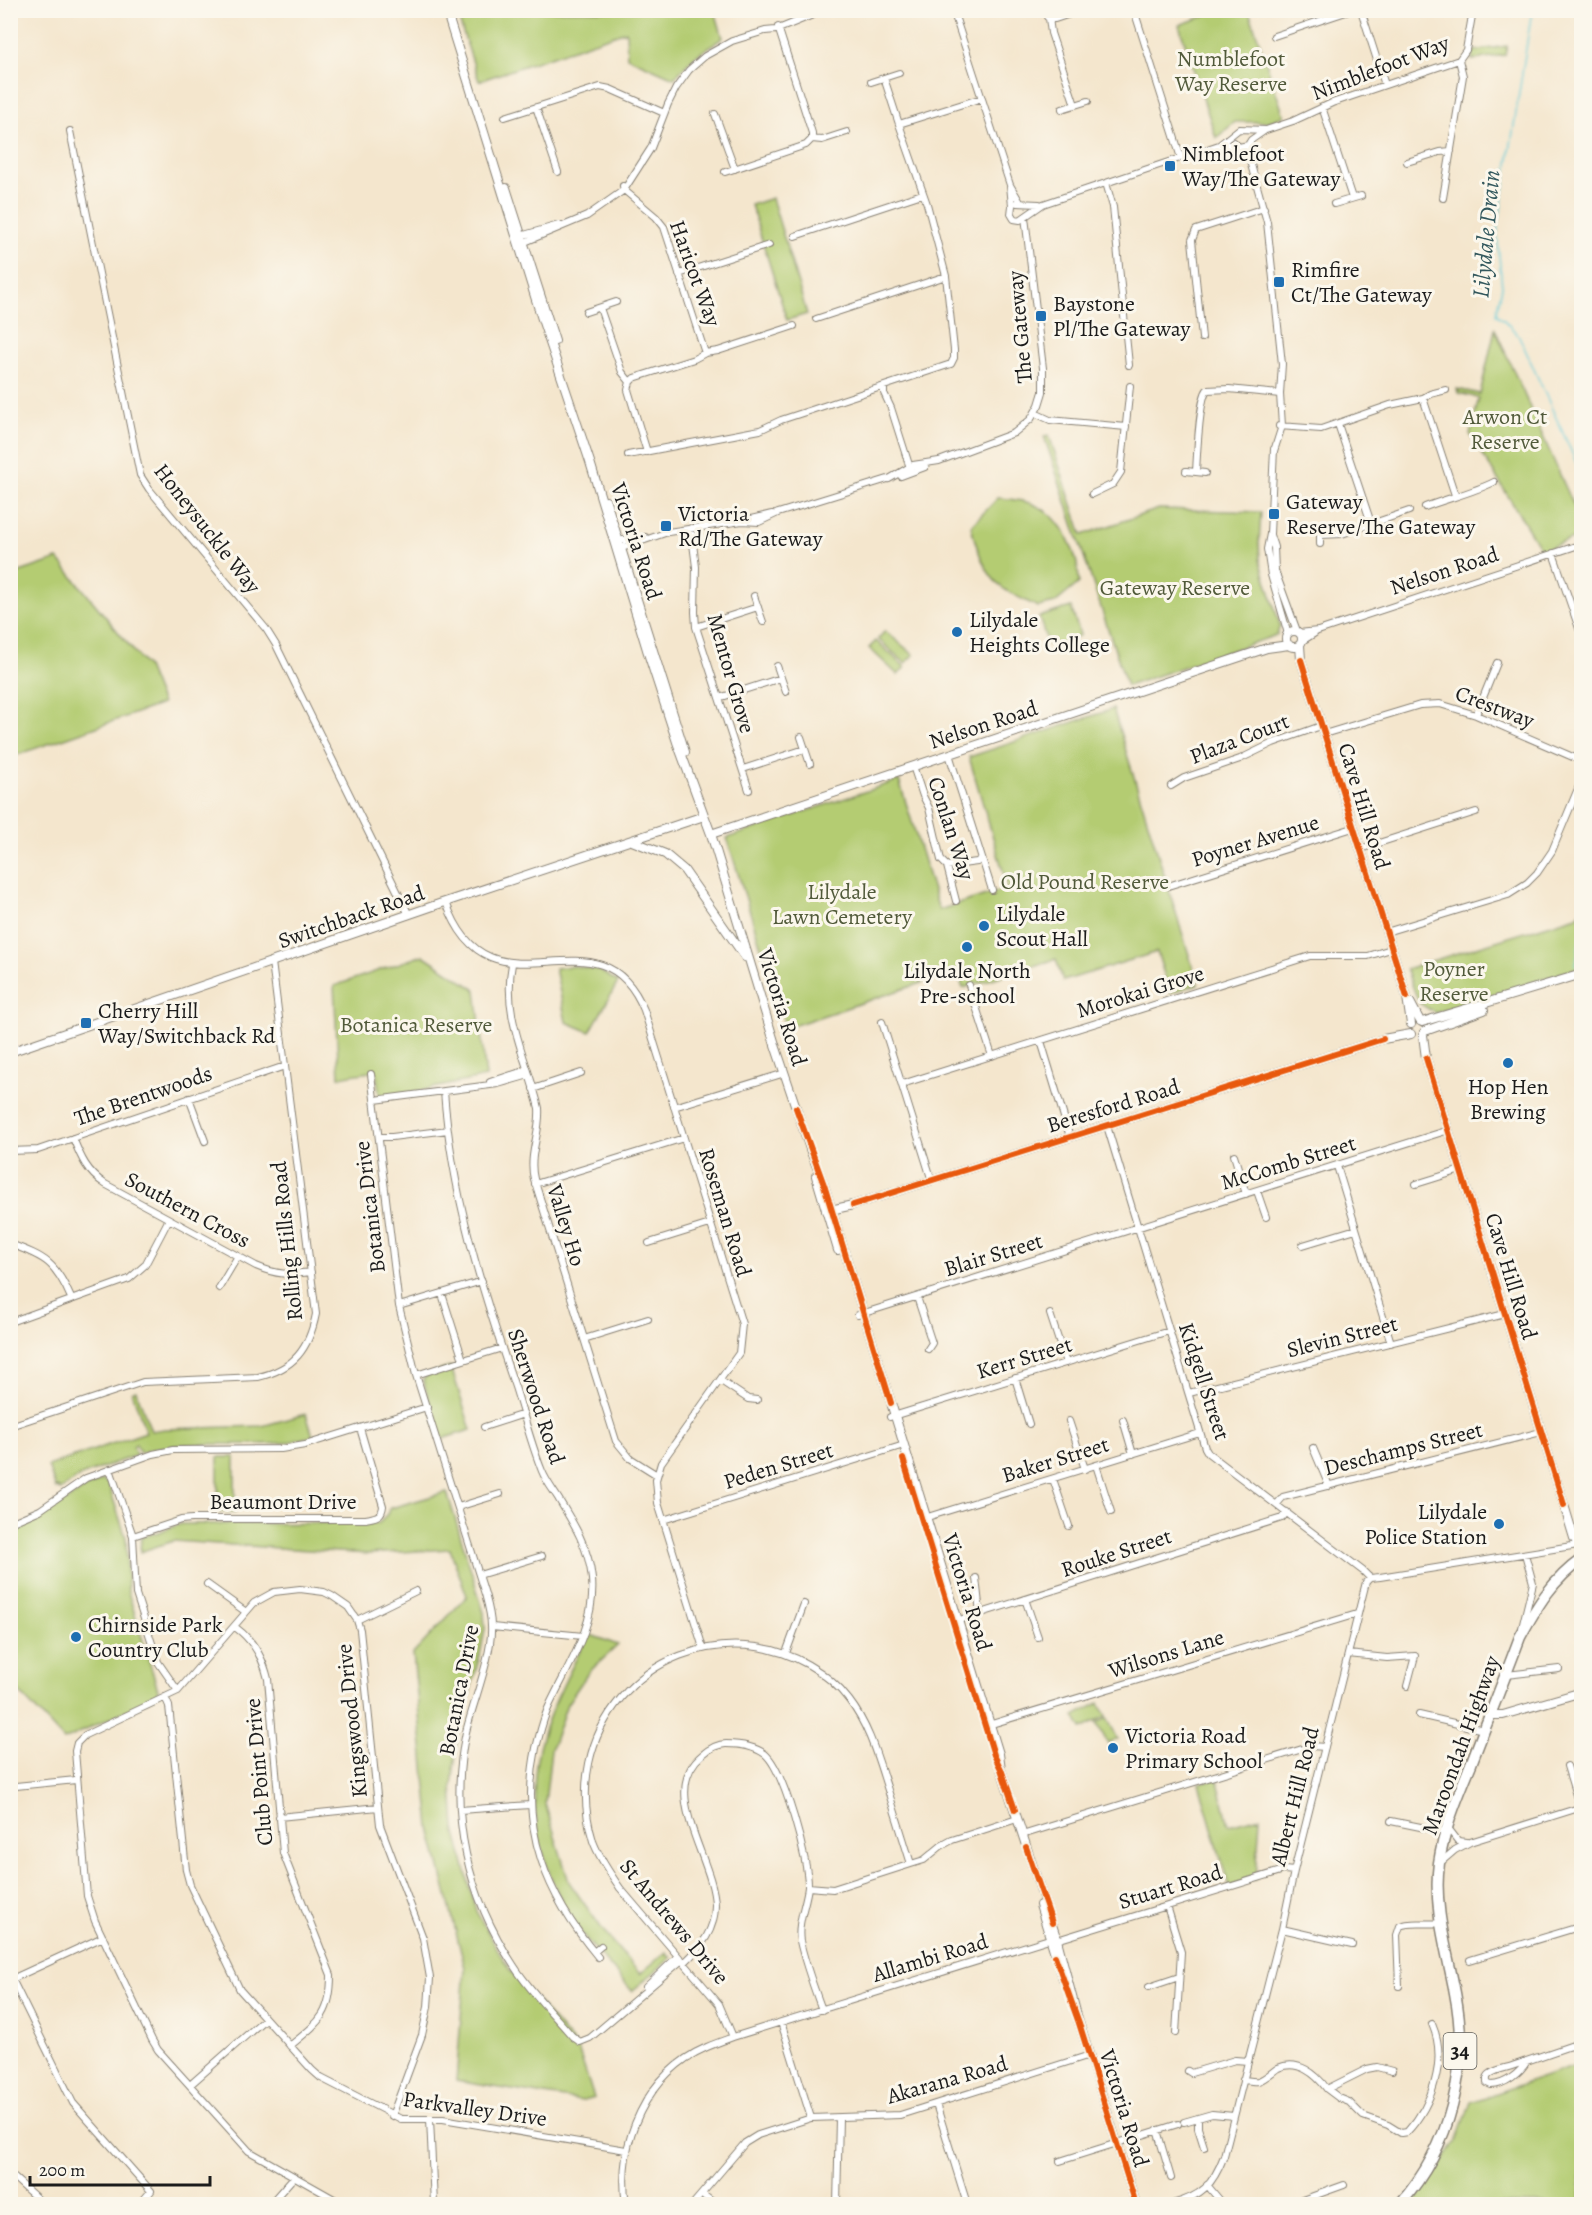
<svg xmlns="http://www.w3.org/2000/svg" width="1592" height="2215" font-family="Alegreya,serif">
<style>
.green{fill:#b4cc72;stroke:#687447;stroke-width:1.5}
.lines{fill:none;stroke-linecap:round;stroke-linejoin:round}
.stream{stroke:#5dc8d6;stroke-width:1.5}
.street-casing{stroke:#888174;stroke-width:8}
.secondary-casing{stroke:#888174;stroke-width:10}
.highway-casing{stroke:#888174;stroke-width:13}
.street{stroke:#fff;stroke-width:6}
.secondary{stroke:#fff;stroke-width:8}
.highway{stroke:#fff;stroke-width:10}
.cycleway-casing{stroke:#fbf7ec;stroke-width:10}
.cycleway{stroke:#e8590c;stroke-width:6}
.poi-dot{fill:#1f6fb2;stroke:#fbf7ec;stroke-width:2}
.labels{text-anchor:middle;stroke-width:6;stroke-linejoin:round;paint-order:stroke}
.shield{fill:#fbf7ec;stroke:#5f5e5a;stroke-width:1.5}
.shield-label{font-size:21px;font-weight:bold;fill:#1c1c1c}
.park-label{font-size:22px;fill:#515a3a;stroke:#fbf7ec}
.street-label{font-size:22px;fill:#1c1c1c;stroke:#fbf7ec}
.poi-label{font-size:22px;fill:#1c1c1c;stroke:#fbf7ec;text-anchor:start}
.water-label{font-size:24px;font-style:italic;fill:#33585d;stroke:#fbf7ec}
</style>
<rect width="100%" height="100%" fill="#fbf7ec"/>
<filter id="ink" filterUnits="userSpaceOnUse"><feTurbulence type="fractalNoise" baseFrequency=".0167" numOctaves="2"/><feDisplacementMap in="SourceGraphic" scale="12" xChannelSelector="R" yChannelSelector="G"/><feConvolveMatrix kernelMatrix="1 2 1 2 8 2 1 2 1" color-interpolation-filters="sRGB"/></filter>
<filter id="wash" filterUnits="userSpaceOnUse"><feTurbulence type="fractalNoise" baseFrequency=".008" numOctaves="4" result="noise"/><feDisplacementMap in="SourceGraphic" scale="24" xChannelSelector="R" yChannelSelector="G"/><feGaussianBlur stdDeviation="1.35" result="paint"/><feColorMatrix in="noise" values="0 0 0 0 0 0 0 0 0 0 0 0 0 0 0 0 0 1.4 0 .05"/><feComposite in="paint" operator="in"/></filter>
<g filter="url(#wash)">
<rect width="100%" height="100%" fill="#f4e6cd"/>
<!-- green -->
<path class="green" d="M456,11H715L723,38L694,57L674,78L627,57L626,31L479,81Z
M1221,11H1249L1284,116L1267,122H1235L1216,138L1179,25L1208,15L1207,11Z
M1507,46L1505,55L1472,60L1473,51Z
M772,198L807,314L787,320L751,205Z
M1495,329L1581,522V536L1541,550L1470,434L1479,398L1458,393L1457,389L1480,394Z
M1049,435L1082,535L1159,509L1261,512L1259,543L1260,560L1280,625L1277,635L1127,686L1044,436Z
M998,498C1010,499 1024,500 1035,505C1063,517 1079,554 1079,583L1055,603L1038,607C1027,601 1014,596 1004,589C985,576 976,547 971,526Z
M58,559L147,667L162,704L11,757V575Z
M1071,607L1080,635L1057,645L1056,643L1048,645L1039,617Z
M885,631L914,655L905,663L878,639Z
M876,641L905,667L898,675L869,648Z
M1113,709L1198,984L1170,993L1157,952L1063,981L1056,959L963,988L957,971L786,1028L727,838L899,780L939,910L1008,888L969,757Z
M1581,912V967L1435,1013L1419,1003L1406,969L1577,916Z
M423,955L476,990L486,1077L380,1099L376,1071L339,1077L334,986Z
M575,966L598,970L618,982L590,1032L566,1022L555,968Z
M451,1367L471,1430L441,1439L423,1380L428,1374Z
M136,1390L151,1431L165,1429L262,1426L306,1414L313,1436C303,1438 292,1442 282,1443C235,1448 185,1437 140,1453L136,1444L133,1446L136,1455L81,1476L60,1490L58,1487L56,1489L48,1466L146,1432L132,1392Z
M218,1457H235V1512H218Z
M102,1480L108,1483L126,1538L128,1592L158,1690L155,1697L64,1740L11,1683V1532C45,1520 69,1494 102,1480Z
M447,1492L484,1613L485,1629L480,1655L458,1736L452,1786L455,1829L476,1911L509,1969L578,2049L594,2098L583,2101L456,2081L465,1968L430,1828L413,1654L467,1596L450,1549L368,1554L173,1541L140,1552L141,1538L181,1524L379,1523L385,1517L391,1508Z
M588,1634L618,1645L588,1673L567,1704L551,1750L545,1803L569,1882L607,1936L640,1974L666,1952L671,1958L632,1991C611,1966 585,1942 569,1914C538,1861 524,1793 543,1734C554,1699 573,1667 588,1634Z
M1099,1703L1106,1716L1082,1729L1075,1716Z
M1107,1718L1118,1739L1108,1744L1097,1723Z
M1217,1778L1229,1825L1260,1817L1256,1879L1229,1887L1199,1783Z
M1581,2064V2204H1414L1457,2141L1471,2102Z"/>
<g class="lines">
<!-- stream -->
<path class="stream" d="M1532,10L1497,234L1502,287L1496,314L1504,320L1519,336L1582,475
M1576,965L1582,927"/>
</g>
</g>
<g filter="url(#ink)">
<g class="lines">
<defs>
<path id="street" d="M953,10L1010,185L1020,202
M1045,10L1047,17L1055,19L1082,10
M1134,10L1181,158
M1361,10L1385,85
M1049,18L1051,33L1075,105
M1274,36L1352,10
M884,78L899,124
M871,82L899,73
M536,107L558,172
M1322,107L1352,198
M1062,109L1088,101
M715,114L735,169
M505,117L600,87L610,89L664,113
M70,131L140,475L149,489L266,629L276,645L409,915
M812,139L822,140L847,132
M1234,142L1239,147L1248,145L1251,140L1264,131
M1219,145L1239,129L1266,130L1293,121L1332,103L1459,60L1466,50L1473,10
M1248,145L1250,161L1267,222L1282,364L1280,394L1282,426L1274,451
M1407,162L1440,152L1451,151
M725,172L806,145L812,139V133L778,27
M1106,183L1113,207L1129,365
M1010,185L1012,206L1011,214L1014,219L1020,220L1043,204L1219,145H1236
M623,186L624,190L656,217L664,227L705,353L694,359L634,378L630,382L628,390L647,452
M1443,198L1463,76L1459,60
M1017,203L1039,204
M1334,204L1361,196
M795,236L922,194
M517,237L559,225
M520,244L587,216L624,190L651,148L668,104L676,88L689,70L705,56L732,41L765,31L776,30L825,10
M679,274L769,245
M600,308L622,372L630,382
M586,312L616,302
M816,319L946,276
M1202,338L1192,240L1196,230L1264,208
M705,353L718,351L794,326
M884,387V393L891,408L910,468
M1423,398L1455,495
M1035,413L1050,420L1126,427
M1338,424L1371,523
M1279,426L1321,429L1390,405L1423,398L1430,394L1446,390
M1274,449L1270,534L1267,549L1271,575L1288,634
M628,455L760,430L781,420L951,364L954,358V350L946,276L927,204L899,124L982,98
M1186,471L1196,472C1197,456 1199,400 1207,390L1229,389L1280,394
M1196,472L1205,473
M901,476L925,467
M889,479L913,465L939,461L1014,433L1031,419L1039,405L1043,392V368L1025,217
M1092,494L1113,484L1121,472L1130,386
M1425,507C1448,498 1472,493 1494,482
M742,521L759,522L778,513L891,478
M691,528L696,567L695,612L696,627L749,790
M1270,535L1274,547L1275,571L1297,631
M1321,535L1342,534L1409,511
M616,541L645,537
M1320,544V525
M619,549L668,532L742,521L772,514
M1553,553L1582,637
M754,596L763,622
M696,627L758,607
M1299,633L1318,631L1582,544
M1302,641L1315,633
M777,666L786,692
M719,698L781,678
M1476,715L1497,663
M1324,734L1420,705L1440,704L1476,715L1582,761
M801,737L810,764
M949,754L992,890
M913,766L923,796L929,808L941,860L947,866L956,901
M743,769L805,749
M1171,786L1184,778L1240,759L1273,743L1321,726
M1360,849L1476,812
M947,866L977,862L981,859
M1168,886L1353,828
M446,902C490,1028 599,900 644,1010L742,1324L739,1353L661,1463L656,1480L658,1503L703,1648
M1386,932L1508,895L1527,883L1537,873L1552,851L1582,779
M512,964C502,1016 527,1059 539,1108C541,1133 528,1154 534,1179L616,1441L630,1458L657,1475
M969,985L992,1056
M882,1022L932,1181
M1041,1041L1070,1137
M371,1074L399,1306L416,1375L485,1594C488,1605 491,1615 491,1626C493,1653 473,1703 466,1732C448,1814 468,1897 514,1966C530,1991 553,2014 572,2036L580,2042L590,2038L682,1960
M490,1082L527,1070
M902,1084L1310,956H1368L1391,949
M533,1089L581,1073
M444,1091C451,1192 482,1291 515,1387C524,1415 531,1444 542,1471C546,1481 553,1490 558,1498C574,1524 589,1548 592,1579C596,1625 569,1664 550,1704C543,1718 540,1733 536,1748C519,1829 546,1895 598,1957
M189,1098L205,1141
M375,1100L498,1084L529,1075
M674,1107L785,1073
M1107,1126L1205,1448L1208,1453L1363,1571L1370,1578
M379,1137H392L448,1130
M73,1138C81,1158 87,1172 105,1184L256,1266C277,1275 288,1275 311,1272
M10,1151L38,1150L285,1066
M1234,1155L1246,1194
M1337,1166L1391,1343
M535,1184L684,1138
M1416,1184L1461,1170
M1257,1191L1266,1217
M649,1243L710,1224
M10,1244C46,1257 56,1263 71,1298
M1303,1245L1356,1229
M219,1288L238,1256
M442,1294L463,1360
M917,1297L932,1343L928,1349
M399,1306L482,1281
M1050,1314L1066,1363
M858,1315L1449,1130
M10,1322L129,1279L145,1265L169,1219
M584,1339L648,1319
M416,1375L502,1348
M1015,1378L1029,1424
M721,1381L748,1399L757,1400
M1189,1393L1505,1314
M890,1417L1169,1331
M1123,1420L1133,1454
M1069,1421L1085,1469
M10,1426L143,1382L258,1377C294,1369 309,1349 316,1314L272,962
M484,1427L524,1414
M1313,1448L1329,1486
M1096,1465L1111,1512
M110,1469L133,1536L136,1594L158,1662L178,1691
M1053,1479L1069,1526
M1277,1504L1283,1497L1541,1432
M458,1507L500,1494
M921,1519L1200,1433
M663,1520L904,1445
M10,1523L40,1510L86,1478L153,1454L173,1450L281,1449L305,1445L427,1407
M133,1536L181,1520L192,1519H366C375,1517 382,1517 383,1506L360,1428
M479,1575L542,1556
M976,1578L980,1613
M207,1584L246,1612
M1025,1599L1038,1637
M357,1620L416,1591
M953,1622L1282,1518L1287,1512
M235,1627C253,1640 263,1657 268,1679L283,1853L331,1975C331,2015 319,2022 290,2046
M492,1627L583,1636
M1522,1628L1533,1583L1525,1554
M786,1653L804,1604
M1348,1654L1387,1658L1415,1656L1407,1686
M1506,1675L1559,1669
M165,1697L169,1706L186,1870L190,1885L240,1990L312,2070L321,2078L401,2119H443L626,2150
M1419,1715L1484,1730
M985,1726L1357,1614
M1567,1766L1580,1808
M10,1789L16,1786L76,1780
M460,1810L530,1805
M279,1817L378,1807
M1391,1821L1445,1832
M1448,1828L1458,1841L1467,1842
M1022,1835L1312,1746L1325,1747
M1441,1862L1455,1850L1470,1842L1582,1807
M808,1887L833,1889L911,1864L924,1860L941,1846L952,1840L1017,1819
M1167,1906L1181,1952L1176,2033
M1577,1927L1582,1942
M1282,1929L1352,1945
M1057,1940L1284,1870L1294,1871
M594,1952L601,1946
M1470,1960L1582,1926
M684,1963C702,1946 715,1930 715,1905C714,1860 658,1791 702,1755C709,1749 717,1744 726,1744C740,1744 754,1746 765,1754C784,1770 809,1862 808,1887C806,1904 797,1923 800,1941C805,1964 814,1988 822,2010
M10,1975L73,2103L151,2191L140,2204
M12,1979L103,1937
M1399,1986L1397,1935L1400,1926C1410,1921 1427,1925 1440,1923
M646,1987L678,1956
M1149,1987L1179,1977
M781,2022L811,2118
M733,2037L719,2004L620,1888C610,1873 599,1858 593,1841C560,1733 646,1632 757,1647C792,1652 827,1671 849,1700C869,1726 877,1756 887,1787C895,1813 903,1838 911,1864
M1527,2061C1520,2073 1505,2085 1491,2085L1487,2083C1487,2079 1486,2077 1490,2074C1495,2070 1506,2068 1512,2066C1535,2058 1558,2050 1582,2042
M1188,2071L1191,2073L1235,2060L1248,2061
M1243,2080C1247,2080 1253,2082 1258,2081C1265,2079 1272,2072 1278,2068C1298,2059 1316,2074 1327,2089L1367,2069L1377,2067L1392,2071
M190,2085L265,2019
M1327,2089L1339,2098L1349,2102L1363,2116L1388,2125L1401,2133L1407,2132C1432,2105 1448,2060 1432,2024
M936,2104L967,2204
M1198,2118V2128L1204,2147
M430,2119L434,2204
M1184,2122L1212,2114L1234,2116
M1157,2130L1171,2178
M1060,2161L1178,2124
M10,2174L43,2204
M1207,2185L1223,2204
M702,2194L715,2204
M270,2204L293,2178
M343,2204L249,2151L158,2050L152,2040L95,1921L87,1896L75,1751L77,1743L85,1735L178,1691L254,1603L274,1592L300,1589L324,1592L332,1596L348,1607L357,1620L360,1630L380,1825L423,1938L430,1978L428,2007L422,2035L392,2116
M626,2204C616,2142 647,2073 707,2047C716,2043 725,2040 733,2037L1049,1939
M693,2204L745,2143L758,2135L811,2118L900,2115L1090,2055
M837,2204L839,2118
M1172,2204C1202,2196 1213,2185 1224,2156L1282,1929L1294,1871L1366,1582L1370,1578L1380,1577L1578,1545
M1291,2204L1344,2185"/>
<path id="secondary" d="M446,10L542,319L590,462L649,656L677,742L711,834L776,1048L811,1152L824,1185L999,1754L1001,1769
M506,188L555,341
M606,501L685,752
M1286 639a8 8 0 1 1 16 0a8 8 0 1 1-16 0Z
M1300,645L1301,660L1407,997L1411,1024
M711,834L1267,648L1289,645
M632,841L665,854L684,870L745,957
M1410,1002L1420,1021
M1422,1022L1582,974
M1425,1031L1484,1010
M1423,1035L1426,1058L1564,1505L1574,1538L1582,1550
M10,1052L439,904L704,816
M816,1176L838,1250
M826,1211L853,1205L1383,1039L1411,1034
M1490,1715H1503L1582,1692
M1000,1766L1057,1940L1079,2023
M1040,1905L1063,1979
M1078,2019L1136,2204"/>
<path id="highway" d="M1400,2204C1451,2146 1470,2069 1455,1993C1447,1950 1433,1907 1439,1863C1444,1828 1458,1796 1471,1764C1487,1722 1504,1680 1520,1637C1537,1606 1552,1580 1582,1559"/>
</defs>
<!-- street casing -->
<use href="#street" class="street-casing"/>
<!-- secondary casing -->
<use href="#secondary" class="secondary-casing"/>
<!-- highway casing -->
<use href="#highway" class="highway-casing"/>
<!-- street -->
<use href="#street" class="street"/>
<!-- secondary -->
<use href="#secondary" class="secondary"/>
<!-- highway -->
<use href="#highway" class="highway"/>
<defs>
<path id="cycleway" d="M1301,660L1407,997
M1426,1058L1564,1505
M796,1108L824,1185L891,1403
M853,1205L1383,1039
M903,1459L994,1755L1001,1769L1015,1810
M1026,1847L1052,1923
M1055,1956L1079,2023L1134,2198"/>
</defs>
<!-- cycleway casing -->
<use href="#cycleway" class="cycleway-casing"/>
<!-- cycleway -->
<use href="#cycleway" class="cycleway"/>
</g>
</g>
<!-- markers -->
<g class="poi-dot">
<rect x="1164" y="160" width="12" height="12" rx="3"/>
<rect x="1273" y="276" width="12" height="12" rx="3"/>
<rect x="1035" y="310" width="12" height="12" rx="3"/>
<rect x="1268" y="508" width="12" height="12" rx="3"/>
<rect x="660" y="520" width="12" height="12" rx="3"/>
<circle cx="957" cy="632" r="6"/>
<circle cx="984" cy="926" r="6"/>
<circle cx="967" cy="947" r="6"/>
<rect x="80" y="1017" width="12" height="12" rx="3"/>
<circle cx="1508" cy="1063" r="6"/>
<circle cx="1499" cy="1524" r="6"/>
<circle cx="76" cy="1637" r="6"/>
<circle cx="1113" cy="1748" r="6"/>
</g>
<g class="labels">
<!-- shield labels -->
<rect class="shield" x="1443.5" y="2033" width="33" height="36" rx="4.5"/>
<g class="shield-label">
<text x="1460" y="2058">34</text>
</g>
<!-- park labels -->
<g class="park-label">
<text x="1231" y="66">Numblefoot<tspan x="1231" dy="25">Way Reserve</tspan></text>
<text x="1505" y="424">Arwon Ct<tspan x="1505" dy="25">Reserve</tspan></text>
<text x="1175" y="595">Gateway Reserve</text>
<text x="1085" y="889">Old Pound Reserve</text>
<text x="842" y="899">Lilydale<tspan x="842" dy="25">Lawn Cemetery</tspan></text>
<text x="1454" y="976">Poyner<tspan x="1454" dy="25">Reserve</tspan></text>
<text x="416" y="1032">Botanica Reserve</text>
</g>
<!-- street labels -->
<g class="street-label">
<text transform="translate(1380 67) rotate(-21)" y="8">Nimblefoot Way</text>
<text transform="translate(696 273) rotate(70)" y="8">Haricot Way</text>
<text transform="translate(1019 327) rotate(-95)" y="8">The Gateway</text>
<text transform="translate(208 528) rotate(52)" y="8">Honeysuckle Way</text>
<text transform="translate(637 541) rotate(72)" y="8">Victoria Road</text>
<text transform="translate(1444 570) rotate(-18)" y="8">Nelson Road</text>
<text transform="translate(732 673) rotate(74)" y="8">Mentor Grove</text>
<text transform="translate(1495 706) rotate(21)" y="8">Crestway</text>
<text transform="translate(983 724) rotate(-18)" y="8">Nelson Road</text>
<text transform="translate(1239 738) rotate(-21)" y="8">Plaza Court</text>
<text transform="translate(1365 806) rotate(73)" y="8">Cave Hill Road</text>
<text transform="translate(952 828) rotate(72)" y="8">Conlan Way</text>
<text transform="translate(1255 840) rotate(-17)" y="8">Poyner Avenue</text>
<text transform="translate(351 916) rotate(-19)" y="8">Switchback Road</text>
<text transform="translate(1140 991) rotate(-17)" y="8">Morokai Grove</text>
<text transform="translate(783 1007) rotate(73)" y="8">Victoria Road</text>
<text transform="translate(143 1095) rotate(-19)" y="8">The Brentwoods</text>
<text transform="translate(1113 1105) rotate(-17)" y="8">Beresford Road</text>
<text transform="translate(1288 1162) rotate(-17)" y="8">McComb Street</text>
<text transform="translate(369 1207) rotate(-97)" y="8">Botanica Drive</text>
<text transform="translate(188 1209) rotate(28)" y="8">Southern Cross</text>
<text transform="translate(726 1212) rotate(73)" y="8">Roseman Road</text>
<text transform="translate(567 1225) rotate(73)" y="8">Valley Ho</text>
<text transform="translate(286 1241) rotate(-96)" y="8">Rolling Hills Road</text>
<text transform="translate(993 1254) rotate(-17)" y="8">Blair Street</text>
<text transform="translate(1512 1276) rotate(73)" y="8">Cave Hill Road</text>
<text transform="translate(1342 1336) rotate(-14)" y="8">Slevin Street</text>
<text transform="translate(1024 1357) rotate(-17)" y="8">Kerr Street</text>
<text transform="translate(1205 1381) rotate(72)" y="8">Kidgell Street</text>
<text transform="translate(537 1396) rotate(72)" y="8">Sherwood Road</text>
<text transform="translate(1403 1448) rotate(-14)" y="8">Deschamps Street</text>
<text transform="translate(1055 1459) rotate(-17)" y="8">Baker Street</text>
<text transform="translate(778 1465) rotate(-17)" y="8">Peden Street</text>
<text x="283" y="1509">Beaumont Drive</text>
<text transform="translate(1116 1552) rotate(-18)" y="8">Rouke Street</text>
<text transform="translate(968 1592) rotate(73)" y="8">Victoria Road</text>
<text transform="translate(1166 1653) rotate(-17)" y="8">Wilsons Lane</text>
<text transform="translate(458 1690) rotate(-79)" y="8">Botanica Drive</text>
<text transform="translate(351 1721) rotate(-96)" y="8">Kingswood Drive</text>
<text transform="translate(1460 1745) rotate(-70)" y="8">Maroondah Highway</text>
<text transform="translate(258 1772) rotate(-95)" y="8">Club Point Drive</text>
<text transform="translate(1294 1796) rotate(-76)" y="8">Albert Hill Road</text>
<text transform="translate(1170 1886) rotate(-17)" y="8">Stuart Road</text>
<text transform="translate(675 1921) rotate(50)" y="8">St Andrews Drive</text>
<text transform="translate(930 1957) rotate(-17)" y="8">Allambi Road</text>
<text transform="translate(947 2079) rotate(-16)" y="8">Akarana Road</text>
<text transform="translate(475 2108) rotate(8)" y="8">Parkvalley Drive</text>
<text transform="translate(1125 2108) rotate(73)" y="8">Victoria Road</text>
</g>
<!-- poi labels -->
<g class="poi-label">
<text x="1182" y="161">Nimblefoot<tspan x="1182" dy="25">Way/The Gateway</tspan></text>
<text x="1291" y="277">Rimfire<tspan x="1291" dy="25">Ct/The Gateway</tspan></text>
<text x="1053" y="311">Baystone<tspan x="1053" dy="25">Pl/The Gateway</tspan></text>
<text x="1286" y="509">Gateway<tspan x="1286" dy="25">Reserve/The Gateway</tspan></text>
<text x="678" y="521">Victoria<tspan x="678" dy="25">Rd/The Gateway</tspan></text>
<text x="969" y="627">Lilydale<tspan x="969" dy="25">Heights College</tspan></text>
<text x="996" y="921">Lilydale<tspan x="996" dy="25">Scout Hall</tspan></text>
<text x="967" y="978" text-anchor="middle">Lilydale North<tspan x="967" dy="25">Pre-school</tspan></text>
<text x="98" y="1018">Cherry Hill<tspan x="98" dy="25">Way/Switchback Rd</tspan></text>
<text x="1508" y="1094" text-anchor="middle">Hop Hen<tspan x="1508" dy="25">Brewing</tspan></text>
<text x="1487" y="1519" text-anchor="end">Lilydale<tspan x="1487" dy="25">Police Station</tspan></text>
<text x="88" y="1632">Chirnside Park<tspan x="88" dy="25">Country Club</tspan></text>
<text x="1125" y="1743">Victoria Road<tspan x="1125" dy="25">Primary School</tspan></text>
</g>
<!-- water labels -->
<g class="water-label">
<text transform="translate(1486 234) rotate(-85)" y="8">Lilydale Drain</text>
</g>
</g>
<!-- margin -->
<rect width="1592" height="2215" fill="none" stroke="#fbf7ec" stroke-width="36"/>
<!-- scale -->
<path d="M30 2176v9h180v-9" fill="none" stroke="#1c1c1c" stroke-width="3"/>
<text x="39" y="2176" font-size="18" fill="#1c1c1c" stroke="#fbf7ec" stroke-width="4.5" paint-order="stroke">200 m</text>
</svg>
